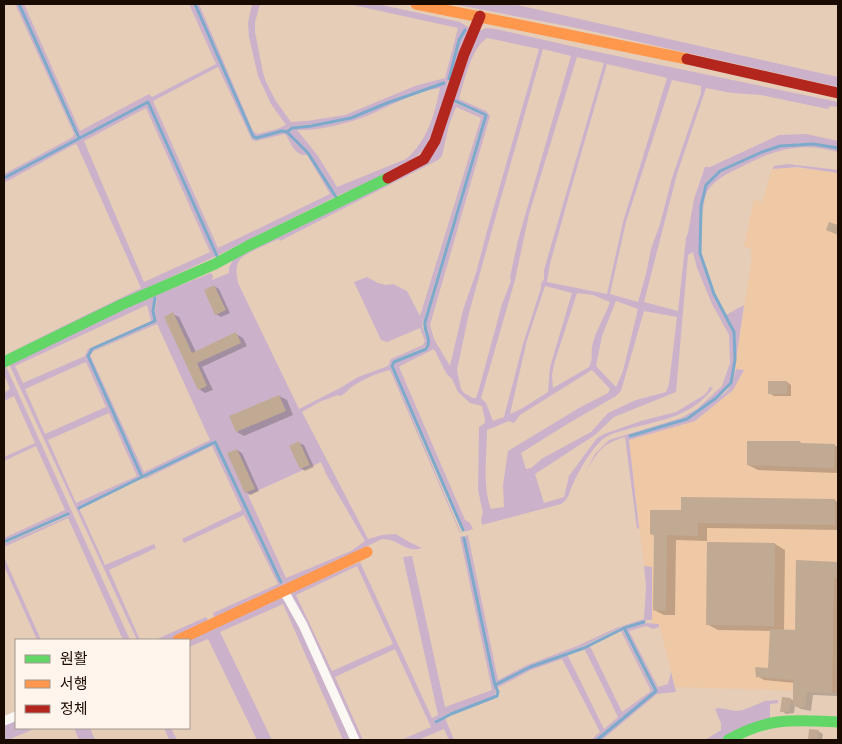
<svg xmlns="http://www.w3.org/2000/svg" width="842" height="744" font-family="'Space Grotesk','Noto Sans KR',sans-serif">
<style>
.built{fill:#efc8a5}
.green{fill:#cbb2ca;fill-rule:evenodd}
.shadow{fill:#0003}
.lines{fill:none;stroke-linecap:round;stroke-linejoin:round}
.stream{stroke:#7da9ca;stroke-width:3}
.building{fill:#c1aa94}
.street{stroke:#fbf8f4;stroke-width:9}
.fast{stroke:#63d668;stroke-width:11}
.slow{stroke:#ff974d;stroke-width:11}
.jam{stroke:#b3261e;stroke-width:11}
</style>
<rect width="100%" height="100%" fill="#e6cdb8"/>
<!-- built -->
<path class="built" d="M782,167L825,170L838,173V692L675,687L659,624H652V567L644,566L629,440L695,421L733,390L744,370L736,369V360L751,263V249L744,246L754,200L762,202L772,169Z"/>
<!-- green -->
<path class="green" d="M15,4H18L77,138L4,177V174L73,137L74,134Z
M20,4H24L80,131L149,94L152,97L216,64L189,4H194L252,136L255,139L282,132H286L307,154L335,197L218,255L148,101L79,137ZM218,67L252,140L256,141L285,134C291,142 294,156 307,155L330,194L218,248L153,101Z
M196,4H199L253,131L257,134L277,129L286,125L271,104L258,76L249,37L248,23L252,4H260L255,22V32L263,73L266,82L276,101L291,122L307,121L345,115L415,86L445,78L458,28L348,4H377L460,22L470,28V32L433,141L424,155L400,170L274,230L215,262L118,304L4,360L117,303L212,261L228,251L334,199L389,174L419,156L426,149L436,126L460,40L466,28L458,39C452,64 438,132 424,149C407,169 360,186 336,196L308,153L288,132L290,129L340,122L352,119L409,95L441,85L442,83L408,94L340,121L295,126L289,128L287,131L256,137L253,135ZM440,88C435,113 427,142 406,159L337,187L318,156L298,131V130C318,131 349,123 367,116C391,106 414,91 440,88Z
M453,4H474L475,5L476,4H513L838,77V87L577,28Z
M486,28L496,29L593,51L838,102V107L830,106L828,109L761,95L732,93L706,88L677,174L644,302L678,311L686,238L688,233L694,199L705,167H710L779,135L806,134L838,141V148L813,143H801L771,148L719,170L705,184L700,206V253L714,294L734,332L735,342L733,375L730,383L725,390L694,414L676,422L630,435V437L676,424L695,415L726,392L732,384L736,369L744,370L733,390L695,421L629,440L639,528L637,529L625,437C601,444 599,451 586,471L595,454L609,440L681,418L697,409L722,386L730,363L729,335L712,304L697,268L693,252L688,255L676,392L614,417L595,435L535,474L544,503L564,497L569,476L597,438L604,434L641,421L676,412L704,395L708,391L709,387L713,388C694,414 665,420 635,427C626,430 614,432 606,437C593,445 579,471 573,484C569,492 569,499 561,504L482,525L481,519L483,513L478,490L479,427L485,423V420L482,406L470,403L458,392L452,379L446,373L434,349L402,365L399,367L465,520L470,523L473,529L465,532L393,366L395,363L426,349C434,340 424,333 426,322L487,115L454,101L455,103L484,116L422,326L428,342L425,347L393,361L390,365L461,533H460L390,370C377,373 364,379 353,386C348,389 346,394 340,396L338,395L319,402L302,412L368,539L382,535L396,534L409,542L422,548C406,554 398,538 382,539L215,620L213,613L278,584L244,515L184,543L182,539L242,510L212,446L145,479L144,478L214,443L281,583L283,582L215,441L143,476L89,357V353L94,350L156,322L155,312L157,297L154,298L152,312L154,321L92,348L87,355L141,476L79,508L105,565L154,544L156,548L109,570L140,640H137L9,364L106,315L211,273L213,276L212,280L229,273V268L233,260L421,163L479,31ZM487,38L539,49L487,231L476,273L463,310L450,366L434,339L430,325L490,116L486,111L459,99C464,82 471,48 487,38ZM543,49L571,56L518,240L510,277L511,281L502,304L479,389L476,398H473L464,393L461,389L457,370L469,313L490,237ZM577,57L604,63L544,270V279L541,284V288L523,344L504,417L493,421L486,403L481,398L515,280L529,214ZM607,64L667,78L623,222L607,294L547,282L550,264L568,199ZM672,80L701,86V93L672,178L660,224L651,249L646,274L638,302L610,294L626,222ZM456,107L481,118L420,316L407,291L393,284L386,285L378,283L367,277L354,282L381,340L387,342L420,328L425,341L423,345L391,359L388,366L358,377L340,388L299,409L238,283C234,261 238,258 257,249C264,246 271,242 279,239L280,241L438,160L442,156L449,125ZM545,286L572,293L550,367L548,392L521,409L510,414L527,340ZM577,293L593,295L610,302C605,317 595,331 592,347C591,354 593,360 589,367L553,388L552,375L554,364ZM616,301L638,309L623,371L616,387L596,366L602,336ZM147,305L151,321L88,349L85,356L23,383L15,366ZM644,311L677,317L669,384L666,392L636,400L608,413L591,432L543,458L531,468L526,469L521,453L569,423L616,396L621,391ZM157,324L210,440L144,472L90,355L94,351ZM86,362L106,407L45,434L25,389ZM592,370L610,389L608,393L579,408L508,451L503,485L504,507L491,509C482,485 487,455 487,430L509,421L514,423L520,415ZM109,413L137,476L76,503L48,440ZM321,462L326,474L365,541L351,551L286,578L248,495Z
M147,103L216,256L4,355L141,288L77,145L75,144L4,183V179ZM146,108L210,252L144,282L84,141Z
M791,145C807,145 822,145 838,149V152C800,141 773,150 739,168C728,173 716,179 708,190C703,197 702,225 700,235C701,219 699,198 707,184C717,167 771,148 791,145Z
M788,164L838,170V173L797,167L772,169L774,166Z
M744,305L736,360L735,332L726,315Z
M5,364L130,640H123L68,518L4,547V544L69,516L68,513L4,541V538L65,510L36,446L4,461V457L35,443L14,396L4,401V393L10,389L4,374V365Z
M468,535L498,680L527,665L577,646L616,628L644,619L646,587L644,566L652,567V620H647L622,627L584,646L529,666L495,684L465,536Z
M463,536L496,693L494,696L448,714L434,722L435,724L445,718L454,740H449L444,729L418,740H401L431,727L395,649L335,677L363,740H358L290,593L360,562L432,718L438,715L403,557L412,556L445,707L492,690L460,537ZM357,566L393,644L332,671L296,595Z
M4,557L41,640H37L4,566Z
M281,597C296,606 342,717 352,740H343L283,604L220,632L272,740H257L208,639L189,647V640Z
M206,617L210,623L175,640H155Z
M647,623L659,624V627L653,629L646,626L629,631L658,687L668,684L671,672L676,692L657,694L602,740H598L657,691L625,629Z
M623,630L654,691L595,740H591L600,732L562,659L531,670L497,688L496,685L530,668L567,654L604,729L618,717L584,648L590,646L622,712L651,691L621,631Z
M778,700V703L770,704V718L722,740H705L721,730V723L715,709L719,708L736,711L743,710L765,701Z
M16,718V728H36L8,740H4V723Z
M74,728H90L95,740H79Z
M164,728H171L177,740H169Z"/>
<!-- shadow -->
<path class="shadow" d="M214,286L219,289L230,313L221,317L216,314Z
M173,314L179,317L196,352L236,334L243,338L247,346L202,367L213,390L205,393L199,389Z
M787,382L791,385V396H774L769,393Z
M279,396L287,400L293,415L244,436L237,432Z
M800,442L803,444L834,445L838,447V473L758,470L748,465Z
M299,443L304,445L314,467L305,471L301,468Z
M237,450L242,453L259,491L251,495L246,492Z
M835,500L838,503V530L707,528V541L676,540L675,615H664L654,610L655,536L651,534L682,511Z
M775,544L785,550L784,631H796L797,561L838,563V696L813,695L811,711L801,709L795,706L794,713L786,714L782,711L791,699L794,701L795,683L764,680L757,676L769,669L771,631L718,630L707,624Z
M810,730L818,731L823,734L822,740H809Z"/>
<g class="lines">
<!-- stream -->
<path class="stream" d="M19,4L79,138
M195,4L253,136L256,138L282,131L287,132L308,153L336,197
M449,79L459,40L465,30
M455,101L486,115L425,322C423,332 433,339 426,349L394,362L392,366L463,530
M287,132L292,128L311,126L351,118L387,103L444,83
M4,178L148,102L217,256
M630,436L687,419L716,398L731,383L735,360L734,332L714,294L700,253L701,206L706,185L720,171L762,152L780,146L813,144L838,148
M142,477L215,442L281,582
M79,508L142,477L88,356L92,349L155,321L153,311L155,298
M464,538L495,685L530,667L584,648L624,628L644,622
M4,542L68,514
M436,722L451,714L497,696L498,692L495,685
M597,740L656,691L624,628"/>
</g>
<!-- building -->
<path class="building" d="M829,222L838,225V235L826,230Z
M214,285L226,310L215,315L204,290Z
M173,312L192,353L236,332L241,343L197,363L207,386L198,390L164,317Z
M768,381H787V394H768Z
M279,395L286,411L236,432L229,416Z
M299,441L310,465L300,469L289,446Z
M747,441H800V443L835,444L834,468L747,465Z
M237,449L255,489L245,493L227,453Z
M681,497L835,499V525L698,523V536L667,535L666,611L653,610L654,535L650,534V510H681Z
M707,542L775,543L774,626L706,625Z
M796,560L838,562V578H834L832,693L807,692L805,708L793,706V680L756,677L755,667L768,668L770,629L795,630Z
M782,697L791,698L789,711L780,712Z
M809,729L819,730L817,740H808Z"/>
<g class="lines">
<!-- street -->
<path class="street" d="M284,591L303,625L355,740
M4,721L16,716"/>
<!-- fast -->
<path class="fast" d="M4,362L123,304L215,264L248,246L388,178
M728,740C768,717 793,720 838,722"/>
<!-- slow -->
<path class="slow" d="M416,4L687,59
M178,640L367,552"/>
<!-- jam -->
<path class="jam" d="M687,59L838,93
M388,178L424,159L435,141L464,54L480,16"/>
</g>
<!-- border -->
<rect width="842" height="744" fill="none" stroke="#1a0b01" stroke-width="10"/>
<!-- legend -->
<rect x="15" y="639" width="175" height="90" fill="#fff5ed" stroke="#a3978f"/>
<rect x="25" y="655" width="25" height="8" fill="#63d668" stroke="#a3978f"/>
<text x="60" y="664" font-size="15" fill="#1a0b01">원활</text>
<rect x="25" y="680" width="25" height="8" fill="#ff974d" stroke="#a3978f"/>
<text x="60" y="689" font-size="15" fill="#1a0b01">서행</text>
<rect x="25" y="705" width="25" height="8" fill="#b3261e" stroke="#a3978f"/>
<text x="60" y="714" font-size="15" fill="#1a0b01">정체</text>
</svg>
